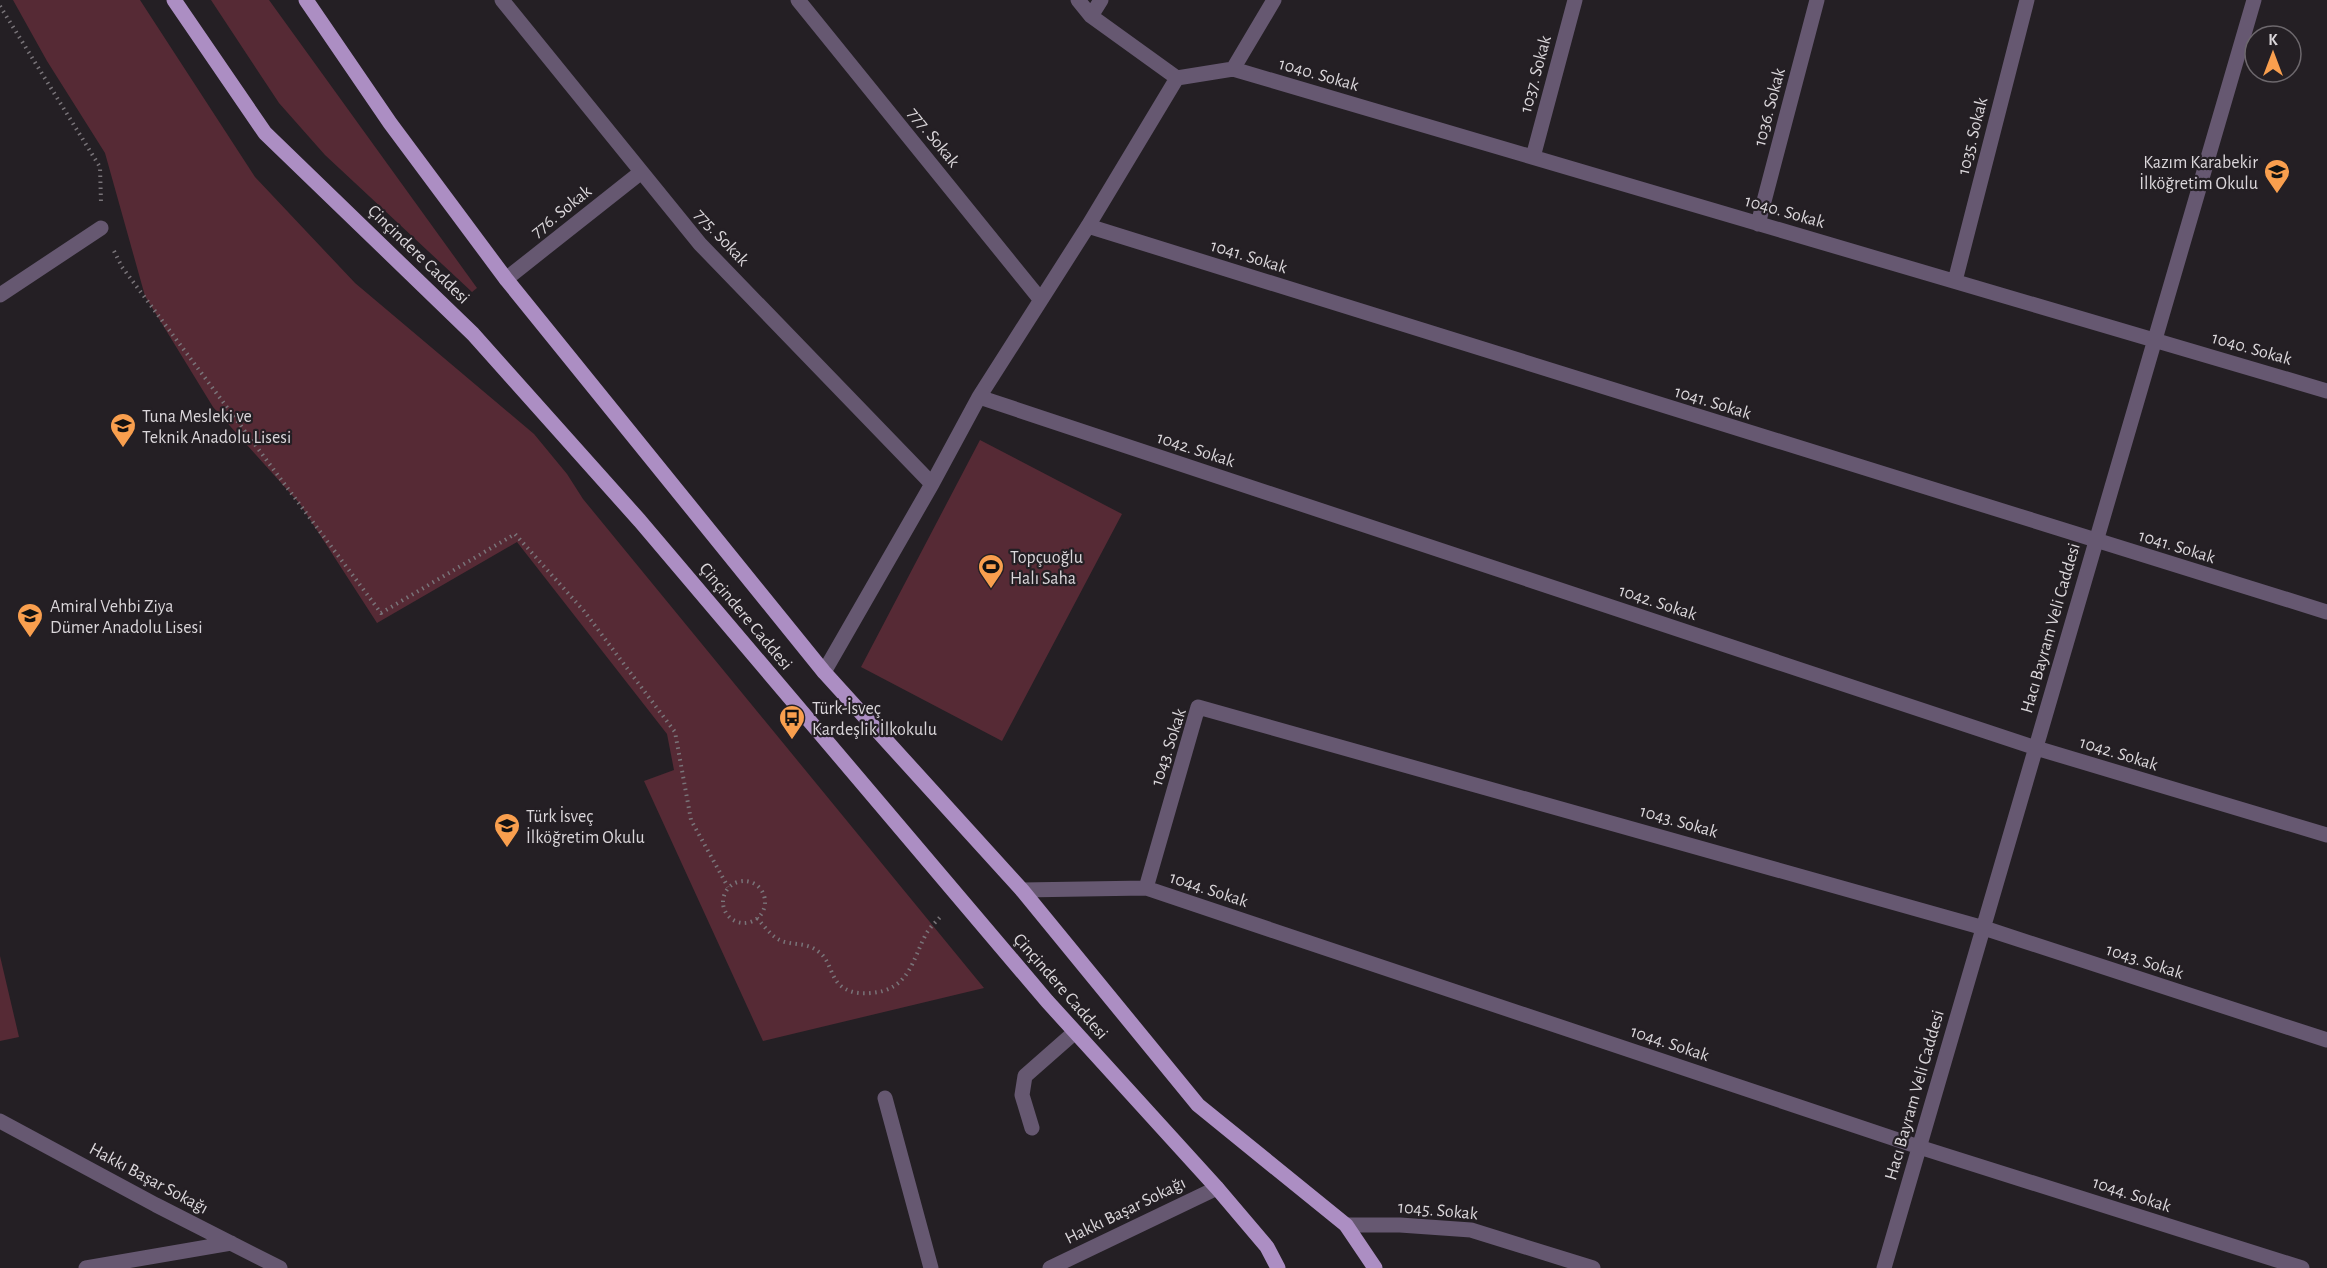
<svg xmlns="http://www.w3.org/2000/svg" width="2327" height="1268" font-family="'Alegreya Sans',sans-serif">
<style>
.green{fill:#562a35}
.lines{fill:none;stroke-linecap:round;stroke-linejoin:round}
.path{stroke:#797479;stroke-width:4;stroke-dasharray:1.5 4.5;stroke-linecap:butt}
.minor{stroke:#665871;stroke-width:15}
.major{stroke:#ac8ec3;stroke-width:15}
.labels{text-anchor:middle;stroke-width:4.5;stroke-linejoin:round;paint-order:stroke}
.street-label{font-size:18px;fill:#dad6da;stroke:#241f24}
.poi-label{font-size:18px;fill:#dad6da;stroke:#241f24;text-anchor:start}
</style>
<rect width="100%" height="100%" fill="#241f24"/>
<!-- green -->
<path class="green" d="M13,0H140L255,177L355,283L534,434L567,474L583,499L984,988L763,1041L644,781L674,770L667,734L517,542L377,623L300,504L213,407L145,296L105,153L47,61Z
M211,0H269L477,288L472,292L325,155L279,103Z
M980,440L1122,514L1002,741L861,667Z
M0,956L19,1037L0,1041Z"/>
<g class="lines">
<!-- path -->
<path class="path" d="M0,6L100,167L101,202
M114,251L122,267L381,613L515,534L584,611L675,732L691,820L728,887
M723 902a21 21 0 1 1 42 0a21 21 0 1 1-42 0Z
M757,918C765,927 773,939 785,942C797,945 808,943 819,952C831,961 830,977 841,986C850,993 860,994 871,993C909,990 912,961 926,934C930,927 936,922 941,916"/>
<!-- minor -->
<path class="minor" d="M502,0L700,244L932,484
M798,0L1040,299
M1078,0L1091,16L1177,78
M1091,16L1101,0
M1233,69L1274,0
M1177,78L1233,69L2327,391
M1533,157L1575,0
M1758,224L1817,0
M1088,226L2327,612
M506,279L640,173
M1955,281L2027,0
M0,295L101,228
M979,397L2036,748L2327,835
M824,672L932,484L979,397L1088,226L1177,78
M1146,888L1198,707L1984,928L2327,1040
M1022,890L1146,888L1919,1147L2302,1268
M885,1098L931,1268
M0,1121L156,1205L280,1268
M1032,1128L1022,1095L1025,1076L1075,1032
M1346,1225H1400L1471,1230L1593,1268
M86,1268L231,1243
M1050,1268L1217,1188
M1884,1268L2254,0"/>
<!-- major -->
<path class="major" d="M174,0L265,133L473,334L640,521L1047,1001L1217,1188L1267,1247L1278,1268
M306,0L390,123L506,279L824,672L1022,890L1198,1105L1346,1225L1375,1268"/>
</g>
<!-- icons -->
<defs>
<symbol id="school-pin" viewBox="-11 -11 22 30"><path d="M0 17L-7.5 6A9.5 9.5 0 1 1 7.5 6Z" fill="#f99f4e" stroke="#241f24"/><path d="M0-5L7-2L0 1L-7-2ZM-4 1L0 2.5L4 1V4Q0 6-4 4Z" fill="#111"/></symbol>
<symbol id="stadium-pin" viewBox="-11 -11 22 30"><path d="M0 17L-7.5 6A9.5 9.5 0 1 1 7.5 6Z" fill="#f99f4e" stroke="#241f24"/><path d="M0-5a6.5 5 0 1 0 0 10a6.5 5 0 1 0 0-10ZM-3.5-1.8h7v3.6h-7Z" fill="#111"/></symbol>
<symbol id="bus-pin" viewBox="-11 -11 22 30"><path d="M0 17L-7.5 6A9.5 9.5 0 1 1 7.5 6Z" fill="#f99f4e" stroke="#241f24"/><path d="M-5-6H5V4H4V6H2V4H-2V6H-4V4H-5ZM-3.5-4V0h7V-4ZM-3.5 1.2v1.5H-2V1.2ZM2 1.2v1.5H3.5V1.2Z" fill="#111"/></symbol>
</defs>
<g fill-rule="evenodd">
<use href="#school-pin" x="2262" y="157" width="30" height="40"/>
<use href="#school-pin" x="108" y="411" width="30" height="40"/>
<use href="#stadium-pin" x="976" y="552" width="30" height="40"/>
<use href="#school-pin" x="15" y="601" width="30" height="40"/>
<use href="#bus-pin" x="777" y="703" width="30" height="40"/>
<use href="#school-pin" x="492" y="811" width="30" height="40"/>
</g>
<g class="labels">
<!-- street labels -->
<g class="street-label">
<text transform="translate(1319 74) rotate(16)" y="6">1040. Sokak</text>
<text transform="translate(1535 74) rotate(-75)" y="6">1037. Sokak</text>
<text transform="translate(1769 107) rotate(-75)" y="6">1036. Sokak</text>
<text transform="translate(1972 136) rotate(-76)" y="6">1035. Sokak</text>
<text transform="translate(934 137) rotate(51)" y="6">777. Sokak</text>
<text transform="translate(561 211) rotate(-39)" y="6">776. Sokak</text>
<text transform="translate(1785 211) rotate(16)" y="6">1040. Sokak</text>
<text transform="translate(722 237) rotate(47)" y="6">775. Sokak</text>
<text transform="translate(419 254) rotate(44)" y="6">Çinçindere Caddesi</text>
<text transform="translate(1249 256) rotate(17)" y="6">1041. Sokak</text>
<text transform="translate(2252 348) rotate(16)" y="6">1040. Sokak</text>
<text transform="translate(1713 402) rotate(17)" y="6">1041. Sokak</text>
<text transform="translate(1196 449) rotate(18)" y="6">1042. Sokak</text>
<text transform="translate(2177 546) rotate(17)" y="6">1041. Sokak</text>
<text transform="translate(1658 602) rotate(18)" y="6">1042. Sokak</text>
<text transform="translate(746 616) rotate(50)" y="6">Çinçindere Caddesi</text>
<text transform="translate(2050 628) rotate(-74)" y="6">Hacı Bayram Veli Caddesi</text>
<text transform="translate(1168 747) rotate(-72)" y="6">1043. Sokak</text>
<text transform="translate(2119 753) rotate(17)" y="6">1042. Sokak</text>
<text transform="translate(1679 821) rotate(16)" y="6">1043. Sokak</text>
<text transform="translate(1209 889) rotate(18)" y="6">1044. Sokak</text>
<text transform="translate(2145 961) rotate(18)" y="6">1043. Sokak</text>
<text transform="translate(1061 986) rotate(49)" y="6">Çinçindere Caddesi</text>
<text transform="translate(1670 1043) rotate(18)" y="6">1044. Sokak</text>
<text transform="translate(1914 1095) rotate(-74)" y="6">Hacı Bayram Veli Caddesi</text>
<text transform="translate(149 1178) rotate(28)" y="6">Hakkı Başar Sokağı</text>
<text transform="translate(2132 1194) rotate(18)" y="6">1044. Sokak</text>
<text transform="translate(1125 1210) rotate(-26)" y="6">Hakkı Başar Sokağı</text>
<text transform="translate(1438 1210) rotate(5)" y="6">1045. Sokak</text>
</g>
<!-- poi labels -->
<g class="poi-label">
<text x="2258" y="168" text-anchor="end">Kazım Karabekir<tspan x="2258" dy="21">İlköğretim Okulu</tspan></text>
<text x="142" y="422">Tuna Mesleki ve<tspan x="142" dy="21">Teknik Anadolu Lisesi</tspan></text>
<text x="1010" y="563">Topçuoğlu<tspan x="1010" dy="21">Halı Saha</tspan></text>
<text x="50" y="612">Amiral Vehbi Ziya<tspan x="50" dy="21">Dümer Anadolu Lisesi</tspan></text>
<text x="812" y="714">Türk-İsveç<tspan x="812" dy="21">Kardeşlik İlkokulu</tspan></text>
<text x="526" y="822">Türk İsveç<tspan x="526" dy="21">İlköğretim Okulu</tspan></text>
</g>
</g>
<!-- north arrow -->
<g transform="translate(2273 54)"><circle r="28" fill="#241f24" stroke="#6d686d" stroke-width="1.5"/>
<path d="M0-4.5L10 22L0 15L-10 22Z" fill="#f99f4e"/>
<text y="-9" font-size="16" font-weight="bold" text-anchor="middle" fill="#dad6da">K</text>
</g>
</svg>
